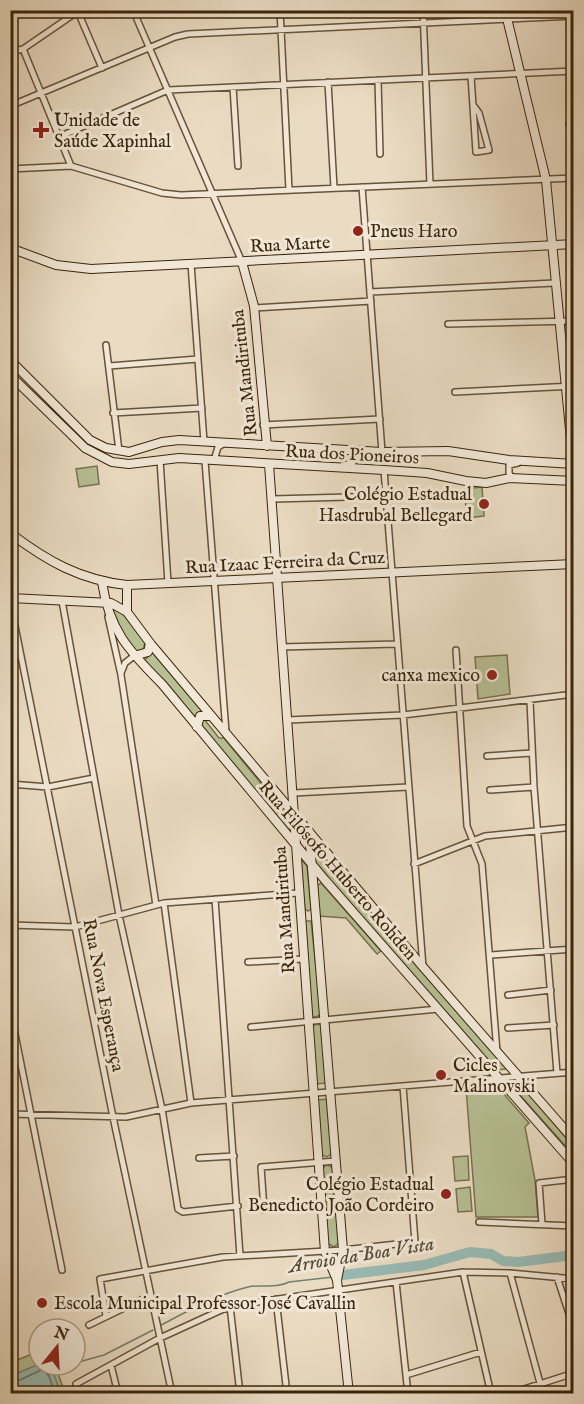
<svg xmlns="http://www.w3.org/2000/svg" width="584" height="1404" font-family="'IM FELL English',serif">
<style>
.green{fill:#b6c094;stroke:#79724e;stroke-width:1.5}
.water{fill:#98bbb5;stroke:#737f70;stroke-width:1.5}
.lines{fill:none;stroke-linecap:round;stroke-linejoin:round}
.shore{stroke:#6a705f;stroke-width:1.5}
.stream{stroke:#737f70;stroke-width:1.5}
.river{stroke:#98bbb5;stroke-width:10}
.street-casing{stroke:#685238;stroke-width:8}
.secondary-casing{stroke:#3c2409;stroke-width:10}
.street{stroke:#f1e8d8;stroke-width:5}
.secondary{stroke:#f1e8d8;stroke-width:8}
.poi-dot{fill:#8f2418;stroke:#f1e8d8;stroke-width:2}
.labels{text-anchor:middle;stroke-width:6;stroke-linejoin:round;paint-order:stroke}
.poi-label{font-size:18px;fill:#3c2409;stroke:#f1e8d8;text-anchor:start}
.street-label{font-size:18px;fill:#3c2409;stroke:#f1e8d8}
.water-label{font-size:20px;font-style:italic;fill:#534a34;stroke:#f1e8d8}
</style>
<rect width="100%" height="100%" fill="#eadcc3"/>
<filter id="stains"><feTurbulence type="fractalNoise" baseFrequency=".00333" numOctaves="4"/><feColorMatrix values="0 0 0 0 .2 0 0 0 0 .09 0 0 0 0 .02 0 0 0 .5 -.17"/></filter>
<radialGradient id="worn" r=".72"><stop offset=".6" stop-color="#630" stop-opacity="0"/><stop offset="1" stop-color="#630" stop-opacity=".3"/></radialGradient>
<!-- green -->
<path class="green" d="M97,466L99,484L79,487L76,469Z
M482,487L484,516L467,518L464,489Z
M117,606L145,642L143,651H135L123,635L111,607Z
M152,652L203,712L194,717L143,662Z
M507,655L510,694L478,699L475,657Z
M204,719L219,738H224L289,818L290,834L199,723Z
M313,846L507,1069L497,1070L313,860Z
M299,857L307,866L311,909L308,911L305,909Z
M321,883L381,951L377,954L346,918L319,916L317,886Z
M305,921H311L321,1014L316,1017H312Z
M317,1024L321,1025L327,1083L315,1084L312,1026Z
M510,1084H520L573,1146L572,1149L569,1150Z
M496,1085L529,1123L525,1127L535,1180L538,1217H476L466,1088Z
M328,1099L332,1153L327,1157L320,1154L316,1100Z
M468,1156L469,1180L455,1181L453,1157Z
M327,1165L334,1168L340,1242L334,1247L327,1243L321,1169Z
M470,1187L472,1211L458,1212L456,1189Z
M39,1351V1365H55L65,1393H11L10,1363Z"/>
<!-- water -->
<path class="water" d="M39,1364C60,1371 51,1377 62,1393H11V1376Z"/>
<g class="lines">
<!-- shore -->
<path class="shore" d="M10,1381L20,1380L43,1369L49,1376L55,1394"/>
<!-- stream -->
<path class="stream" d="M10,19L26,10
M161,1325C190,1310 216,1295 248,1287C261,1284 276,1289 289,1282L333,1277
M75,1363L104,1355L153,1330
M54,1372L70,1365"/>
<!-- river -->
<path class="river" d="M343,1275L424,1265L470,1252L491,1254L503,1261L518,1262L574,1255"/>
<defs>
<path id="street" d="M133,10L242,262
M280,10L289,190
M423,10L430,184
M78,12L102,68
M23,49L71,166
M10,52L23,49L80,10
M471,76L476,152L489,150L479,113L473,105
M378,80L380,154
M328,82L334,188
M233,87L238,166
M10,106L175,37L188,34L574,16
M569,124H574
M61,136L168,90L574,71
M10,169L71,166L162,193L181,195L574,178
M362,187L382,452
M191,264L204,442
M370,292L555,283
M254,308L371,301
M448,324L574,321
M106,345L119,451
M109,366L198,359
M455,392L574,386
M113,413L202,408
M263,425L380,419
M160,460L168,583
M218,460L215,457L218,447L225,443
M205,461L226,732
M343,465L353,463L356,451
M384,470L423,967
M512,478L509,473V465L518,463
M273,499L386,496
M10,601L113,1117L172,1394
M62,601L119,915L162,1109L178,1209L183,1212L238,1206
M108,617L121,675L156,905
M281,647L397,644
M456,650L467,826L482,864L497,1052
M121,673L125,663L134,656
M530,701L534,787L557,1073
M287,720L403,715L574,694
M487,756L532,753
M10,784L48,787L94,778
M490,790L534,787
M294,793L408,787
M414,864L485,836L574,827
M215,899L240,1256
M164,903L191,1103
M10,925L75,927L164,903L298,893
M491,955L574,949
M248,962L303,959
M508,995L551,990
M10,1009L62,1270
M251,1027L438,1009
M508,1028L554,1025
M10,1114L126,1117L191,1103L574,1072
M199,1158L234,1156
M264,1210L261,1167L336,1161
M479,1222L574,1226
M542,1224L539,1183L574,1179
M463,1272L491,1394
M510,1273L543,1394
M557,1277L574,1329
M396,1282L408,1394
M276,1299L287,1394
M230,1306L240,1394
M106,1316L100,1279L223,1257L343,1250L415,1242L403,1086
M89,1325L151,1295
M111,1365L118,1394
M406,1375L481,1352
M76,1384L160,1338L230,1306L463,1272L510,1273L574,1279
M509,1394L574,1373"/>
<path id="secondary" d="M505,10L546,180L574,471
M10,248L56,265L91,269L574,244
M242,262L254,306L267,446
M10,360L90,440L106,448L129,452L162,442L179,440L382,452L448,451L509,460L574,464
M10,375L85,448L112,462L129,464L179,458L384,470L427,473L466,481L486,483L510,478L574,481
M269,464L325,1252L337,1280
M10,533C47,561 80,580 127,585L574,564
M102,582C109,630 129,651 162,684L325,880L574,1164
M127,585V612L150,643L423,967L574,1140
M10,598L111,603L127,612
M134,656L148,652L150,643
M197,727L200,716H211
M309,831L343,1250L337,1280L349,1394"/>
</defs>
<!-- street casing -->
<use href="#street" class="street-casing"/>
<!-- secondary casing -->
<use href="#secondary" class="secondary-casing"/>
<!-- street -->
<use href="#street" class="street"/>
<!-- secondary -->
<use href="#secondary" class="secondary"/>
</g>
<!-- markers -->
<g class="poi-dot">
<path d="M38 121h6v6h6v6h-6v6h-6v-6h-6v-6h6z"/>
<circle cx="358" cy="231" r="6"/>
<circle cx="484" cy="504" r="6"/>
<circle cx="492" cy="675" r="6"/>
<circle cx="441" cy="1075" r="6"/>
<circle cx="446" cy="1194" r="6"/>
<circle cx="42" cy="1303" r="6"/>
</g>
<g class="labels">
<!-- poi labels -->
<g class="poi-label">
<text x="54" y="126">Unidade de<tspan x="54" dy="21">Saúde Xapinhal</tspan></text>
<text x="370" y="237">Pneus Haro</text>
<text x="472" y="500" text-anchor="end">Colégio Estadual<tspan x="472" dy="21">Hasdrubal Bellegard</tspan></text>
<text x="480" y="681" text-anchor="end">canxa mexico</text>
<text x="453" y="1071">Cicles<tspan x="453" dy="21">Malinovski</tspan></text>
<text x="434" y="1190" text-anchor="end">Colégio Estadual<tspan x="434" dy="21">Benedicto João Cordeiro</tspan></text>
<text x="54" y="1309">Escola Municipal Professor José Cavallin</text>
</g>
<!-- street labels -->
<g class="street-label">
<text transform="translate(290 244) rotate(-3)" y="6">Rua Marte</text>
<text transform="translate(244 373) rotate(-96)" y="6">Rua Mandirituba</text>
<text transform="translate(352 454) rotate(3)" y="6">Rua dos Pioneiros</text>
<text transform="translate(285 562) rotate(-3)" y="6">Rua Izaac Ferreira da Cruz</text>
<text transform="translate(338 870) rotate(49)" y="6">Rua Filósofo Huberto Rohden</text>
<text transform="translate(284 910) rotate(-94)" y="6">Rua Mandirituba</text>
<text transform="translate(104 995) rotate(79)" y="6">Rua Nova Esperança</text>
</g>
<!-- water labels -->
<g class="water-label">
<text transform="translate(361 1254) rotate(-9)" y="7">Arroio da Boa Vista</text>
</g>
</g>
<!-- margin -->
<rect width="584" height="1404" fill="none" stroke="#eadcc3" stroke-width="36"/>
<rect x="12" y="12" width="560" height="1380" fill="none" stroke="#3c2409" stroke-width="3"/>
<rect x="18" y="18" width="548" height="1368" fill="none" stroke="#3c2409" stroke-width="1.5"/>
<!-- north arrow -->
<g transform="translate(57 1347) rotate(18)"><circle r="28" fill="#f1e8d8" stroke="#a99a85" stroke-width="1.5"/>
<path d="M0-4.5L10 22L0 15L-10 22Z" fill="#8f2418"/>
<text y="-9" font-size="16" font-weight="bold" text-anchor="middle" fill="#3c2409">N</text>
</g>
<rect width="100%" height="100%" filter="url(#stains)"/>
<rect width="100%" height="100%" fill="url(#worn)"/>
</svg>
